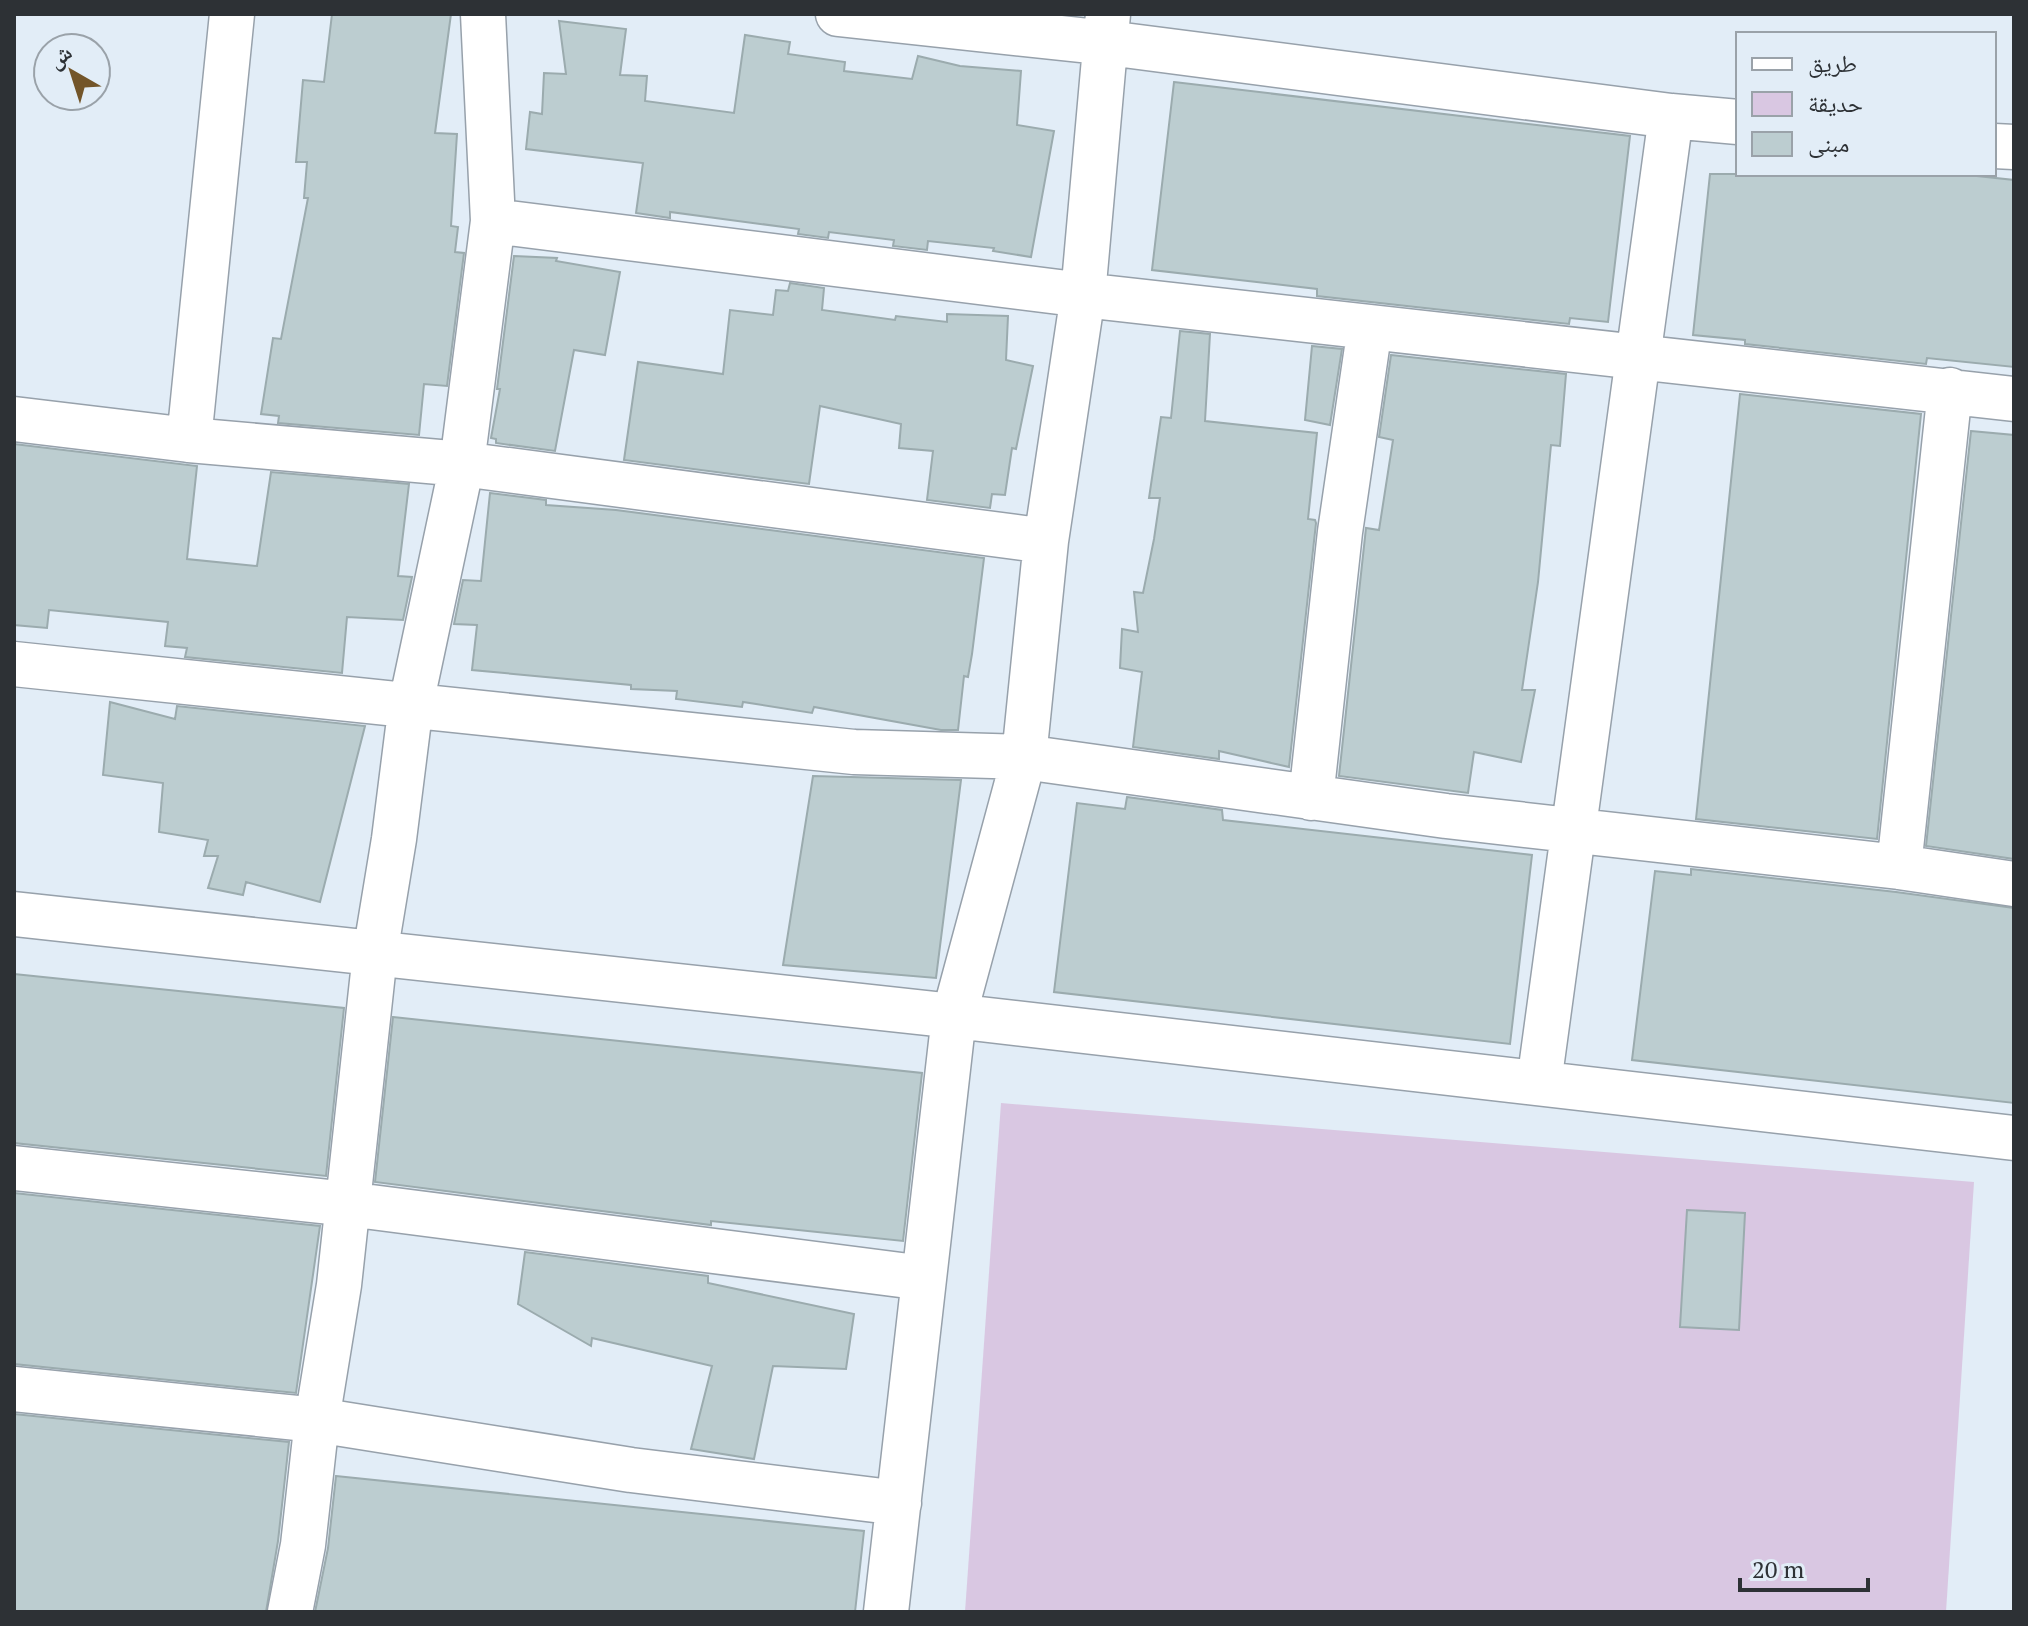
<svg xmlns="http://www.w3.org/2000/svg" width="2028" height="1626" font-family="'PT Serif','Noto Naskh Arabic',serif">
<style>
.green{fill:#d9c7e2}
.building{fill:#bccdd0;stroke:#9babae;stroke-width:2}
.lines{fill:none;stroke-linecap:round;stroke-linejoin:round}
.minor-casing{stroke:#97a1ab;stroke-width:47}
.minor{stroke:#fff;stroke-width:44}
</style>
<rect width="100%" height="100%" fill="#e2edf7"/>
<!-- green -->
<path class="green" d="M1001,1103L1974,1182L1946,1612H965Z"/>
<!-- building -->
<path class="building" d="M332,14H451L435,133L457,134L451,226L458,227L455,252L464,253L447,386L424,384L419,435L278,423L279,416L261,414L273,338L281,339L308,198H304L307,162H296L303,80L324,82Z
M559,21L626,29L620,75L647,76L645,101L734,113L745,35L790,42L788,54L845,62L844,71L912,79L918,56L960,66L1021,71L1017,125L1054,131L1031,257L993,251L994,248L928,241L927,250L893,246L894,240L829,232L828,238L798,234L799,229L670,212V218L636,213L643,163L526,149L530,112L542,114L544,73L566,74Z
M1174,82L1630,136L1608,322L1570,318L1569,324L1317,296V289L1152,270Z
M1710,174H1958L2014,180V367L1927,358L1926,364L1745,344V340L1693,335Z
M514,256L557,258L556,261L620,272L605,355L574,350L555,451L496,443V439L491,438L500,389H497Z
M790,283L824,288L822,310L895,320L896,316L947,322V314L1008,316L1006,360L1033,366L1016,449L1012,448L1005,495L992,494L990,508L927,500L933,451L899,448L901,424L820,406L809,484L624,460L638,362L723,374L730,310L773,315L776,290L788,291Z
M1180,331L1210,334L1205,421L1317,433L1308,519L1315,520L1316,523L1289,767L1219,751V759L1133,747L1142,672L1120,668L1122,629L1138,632L1134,592L1143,593L1154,539L1160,498H1149L1161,417L1171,418Z
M1312,346L1342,349L1330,425L1305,420Z
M1391,355L1566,374L1560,446L1551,445L1538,582L1522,690H1535L1521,762L1474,752L1468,793L1339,776L1366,528L1379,530L1393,440L1379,437Z
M1740,394L1921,414L1877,839L1696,819Z
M1971,431L2014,435V859L1926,846Z
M14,444L197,466L187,559L257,566L271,472L409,484L398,576L412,577L403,620L347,617L342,673L185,657L187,648L165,646L168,622L49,610L47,628L14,625Z
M490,493L546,500V505L616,510L984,558L972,654L968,677L964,676L958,730H941L814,707L812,713L743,702L742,707L676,699L677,691L631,689V685L472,670L477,625L454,624L463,580L481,581Z
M110,702L175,719L177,706L365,726L320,902L246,882L243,895L208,888L218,856H204L208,840L159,832L163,783L103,775Z
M813,776L961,780L936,978L783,965Z
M1127,797L1222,810L1223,820L1532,855L1510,1044L1054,992L1077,803L1125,809Z
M1691,869L1896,892L2014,908V1103L1632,1060L1655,871L1691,875Z
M14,974L344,1008L326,1176L14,1143Z
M393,1017L922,1073L903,1241L711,1221V1225L375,1182Z
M14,1193L320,1226L296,1393L14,1364Z
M1687,1210L1745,1213L1739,1330L1680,1327Z
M525,1252L708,1276V1283L854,1314L846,1369L773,1366L754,1459L691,1449L712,1366L592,1338L591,1346L518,1304Z
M14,1414L289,1442L278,1541L266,1612H14Z
M336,1476L864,1531L855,1612H315L328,1548Z"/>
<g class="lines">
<defs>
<path id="minor" d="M838,14L1108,43L1671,116L1738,122
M1994,146L2014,147
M493,221L1083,295L2014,399
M14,419L189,440L462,464L1046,541
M189,440L232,14
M14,664L854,752L1024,757L1446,816L1899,867L2014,884
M1311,798L1340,532L1370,327
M1899,867L1950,390
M14,914L954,1016L2014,1138
M1539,1083L1671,116
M14,1168L348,1204L924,1278
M14,1389L317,1420L631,1470L899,1503
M290,1612L303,1545L317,1420L339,1285L375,954L394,839L411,704L462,464L493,221L483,14
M886,1612L954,1016L1024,757L1046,541L1083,295L1108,14"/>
</defs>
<!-- minor casing -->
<use href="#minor" class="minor-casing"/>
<!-- minor -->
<use href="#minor" class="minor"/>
</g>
<!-- border -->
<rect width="2028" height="1626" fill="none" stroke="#2d3135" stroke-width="32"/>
<!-- legend -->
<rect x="1736" y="32" width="260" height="144" fill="#e2edf7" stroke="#9aa2a9" stroke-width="2"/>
<rect x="1752" y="58" width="40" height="12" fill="#ffffff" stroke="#9aa2a9" stroke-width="2"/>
<text x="1808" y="72" font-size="24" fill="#2d3135">طريق</text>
<rect x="1752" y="92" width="40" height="24" fill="#d9c7e2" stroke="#9aa2a9" stroke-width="2"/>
<text x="1808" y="112" font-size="24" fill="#2d3135">حديقة</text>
<rect x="1752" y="132" width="40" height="24" fill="#bccdd0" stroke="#9aa2a9" stroke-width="2"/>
<text x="1808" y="152" font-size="24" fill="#2d3135">مبنى</text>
<!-- north arrow -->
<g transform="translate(72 72) rotate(321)"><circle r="38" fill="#e2edf7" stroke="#9aa2a9" stroke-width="2"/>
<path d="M0-6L14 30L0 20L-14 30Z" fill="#735529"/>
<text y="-12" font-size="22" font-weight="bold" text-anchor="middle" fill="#2d3135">ش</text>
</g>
<!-- scale -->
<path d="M1740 1578v12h128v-12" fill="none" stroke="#2d3135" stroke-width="4"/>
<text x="1752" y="1578" font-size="24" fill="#2d3135" stroke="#e2edf7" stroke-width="6" paint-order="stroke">20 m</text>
</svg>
